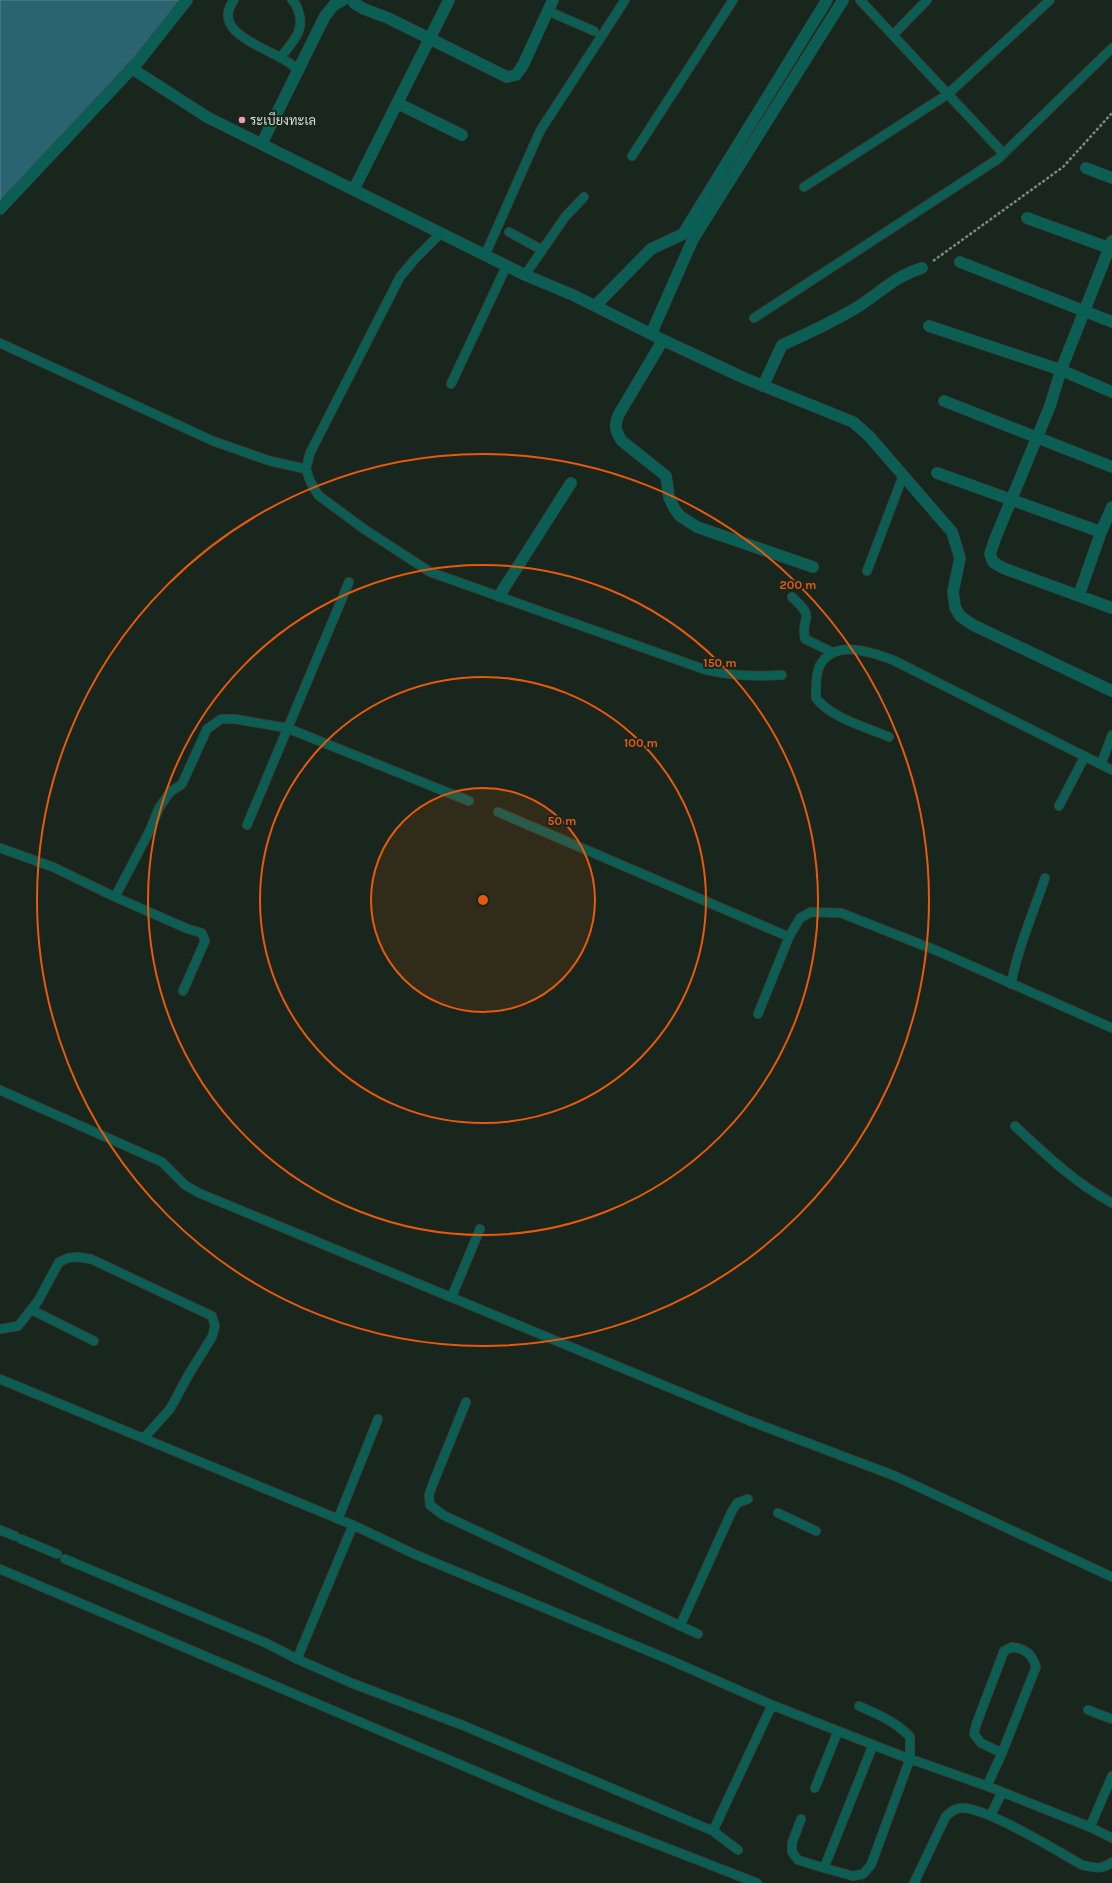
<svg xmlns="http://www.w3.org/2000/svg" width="1112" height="1883" font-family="Karla,Sarabun,sans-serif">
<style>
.water{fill:#296470;stroke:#5c888e}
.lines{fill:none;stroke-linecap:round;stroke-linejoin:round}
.service-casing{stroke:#37433a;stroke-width:10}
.minor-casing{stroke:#37433a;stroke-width:12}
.path{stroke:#7f8981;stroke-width:2.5;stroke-dasharray:3 2;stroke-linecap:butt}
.service{stroke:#0b5e54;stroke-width:8}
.minor{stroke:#0b5e54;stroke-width:11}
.ring{fill:none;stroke:#e8590c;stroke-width:2}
.poi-dot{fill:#f19ab2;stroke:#19261d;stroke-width:1.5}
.labels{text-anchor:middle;stroke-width:4;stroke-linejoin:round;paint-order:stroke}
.poi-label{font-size:13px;fill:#d3dbd4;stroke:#19261d;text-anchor:start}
.centre{fill:#e8590c;stroke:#19261d;stroke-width:2}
.ring-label{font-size:12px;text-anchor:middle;font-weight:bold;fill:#e8590c;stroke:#19261d;stroke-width:4;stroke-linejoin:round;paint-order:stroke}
</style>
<rect width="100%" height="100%" fill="#19261d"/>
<!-- water -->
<path class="water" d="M0,0H185L0,213Z"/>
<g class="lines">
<defs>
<path id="service" d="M234,0C211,31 261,46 281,58C288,61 293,66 299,70
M860,0L1003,153
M548,11L594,31
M893,35L927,0
M281,57C291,43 305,32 299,13C297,8 297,4 292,0
M632,156L733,0
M804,187L948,94L1050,0
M509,232L542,250
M441,233L414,260L400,277L310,453L306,469L310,481L318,495L364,529L430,572L706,670C732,676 755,677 782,675
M485,255L540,131L625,0
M525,275L565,217L584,197
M754,318L998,159L1112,48
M0,343L213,441L270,461L306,469
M451,384L507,265
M867,571L903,476
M792,597C818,621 800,614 805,639L832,652
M889,737C866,727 831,718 816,698C816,689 815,674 820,665C835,639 871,652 893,660L1112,770
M1101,764L1112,735
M1059,806L1085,756
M498,812L789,937L800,918L811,912L841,913L940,952L1112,1028
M247,825L349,582
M0,848L53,867L115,897L150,830L159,808L170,792L182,784L207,729L221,719H235L287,728L469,801
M115,897L188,929L202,933L205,941L183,991
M1011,984C1018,948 1033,913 1045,878
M758,1014L789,937
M0,1090L162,1162L185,1185L199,1193L750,1421L895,1476L1112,1577
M1015,1126C1046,1155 1075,1183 1112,1203
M452,1296L480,1229
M32,1310L94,1341
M0,1329L18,1326L38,1301L59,1262L68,1258L78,1257L91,1259L212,1316L215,1326L212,1337L189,1374L170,1409L144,1438
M0,1379L353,1525L414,1554L670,1660L772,1705L899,1755L987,1786L1090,1827L1112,1838
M466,1402L432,1486L429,1495L430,1505L443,1515L698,1634
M778,1513L816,1531
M338,1519L378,1419
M353,1525L297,1659L349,1682L462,1725L713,1831L772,1705
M0,1530L15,1536
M21,1539L57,1554
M65,1559L266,1643L297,1659
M0,1569L553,1804L757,1883
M680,1626L731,1513L737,1503L748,1499
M1012,1647C1026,1649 1032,1654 1036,1667L1002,1753L981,1743L974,1734L976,1725L1004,1651Z
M859,1706C879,1715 895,1721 910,1737V1759L871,1865L863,1874L853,1876L824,1868L873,1745
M1088,1710L1112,1719
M987,1786L1002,1753
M815,1788L838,1731
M991,1815L1002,1792
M801,1819L792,1843V1852L798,1860L824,1868
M1090,1827L1112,1776
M713,1831L738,1850
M914,1883L946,1816C951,1812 955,1808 962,1808C988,1808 1057,1851 1082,1865C1094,1868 1102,1870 1112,1862"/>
<path id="minor" d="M354,0V3L364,9L388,18L507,77L516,75L523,65L553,0
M131,68L207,117L525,275L573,295L663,340L744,378L853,422L869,436L952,532L960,558L953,592L955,607L960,616L973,625L1112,691
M397,103L462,135
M262,143L325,16L334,5L343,0
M1086,168L1112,178
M354,189L449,0
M0,209L138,62L187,0
M1027,218L1112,249
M1112,241L1061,370L1050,406L995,539L990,554L993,562L1003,568L1112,608
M960,262L1112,322
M595,306L651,249L683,234L827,0
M929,326L1061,370L1112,392
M651,334L693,239L843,0
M663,340L619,414C614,425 615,431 622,441L666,476L669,497L674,508L680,516L697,527L813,567
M763,386L782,345C807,334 832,322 856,308C880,293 895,276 922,268
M944,401L1112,467
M937,473L1101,532
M1079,595L1101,532L1112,507
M499,596L571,483"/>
</defs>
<!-- service casing -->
<use href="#service" class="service-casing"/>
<!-- minor casing -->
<use href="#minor" class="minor-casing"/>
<!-- path -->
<path class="path" d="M933,261L1063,167L1112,113"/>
<!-- service -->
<use href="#service" class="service"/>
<!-- minor -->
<use href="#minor" class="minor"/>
</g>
<!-- distance rings -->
<circle cx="483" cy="900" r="112" fill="#e8590c" fill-opacity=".12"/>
<g class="ring">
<circle cx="483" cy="900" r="112"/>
<circle cx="483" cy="900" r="223"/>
<circle cx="483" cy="900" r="335"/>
<circle cx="483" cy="900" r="446"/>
</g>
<!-- markers -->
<circle class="poi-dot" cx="242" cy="120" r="4"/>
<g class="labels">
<!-- poi labels -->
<g class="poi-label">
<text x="250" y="125">ระเบียงทะเล</text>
</g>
</g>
<circle cx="483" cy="900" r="6" class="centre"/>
<g class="ring-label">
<text x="798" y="589">200 m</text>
<text x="720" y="667">150 m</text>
<text x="641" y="747">100 m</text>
<text x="562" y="825">50 m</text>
</g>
</svg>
